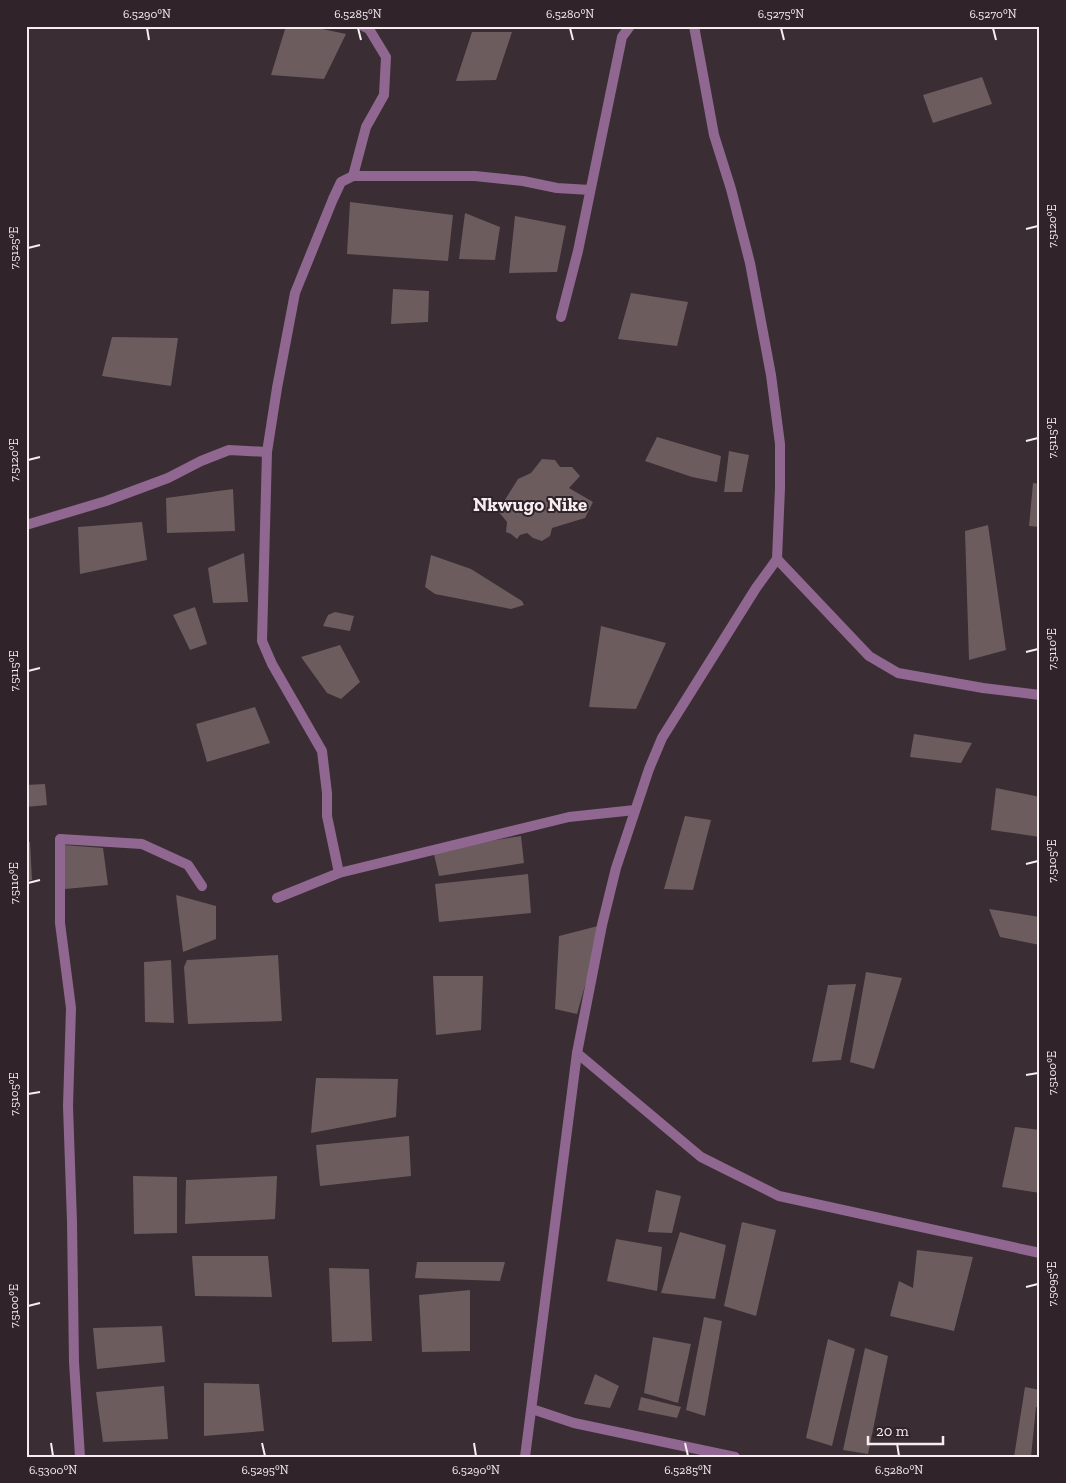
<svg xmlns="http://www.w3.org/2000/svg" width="1066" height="1483" font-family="'Zilla Slab',serif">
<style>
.building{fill:#6c5c5e}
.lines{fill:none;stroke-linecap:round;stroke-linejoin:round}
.minor{stroke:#8f6790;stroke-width:10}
.tertiary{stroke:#8f6790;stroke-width:10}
.ticks{fill:none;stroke:#f6edf1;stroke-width:2}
.labels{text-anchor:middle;stroke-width:4;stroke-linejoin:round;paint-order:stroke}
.neighbourhood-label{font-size:19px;font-weight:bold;fill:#f6edf1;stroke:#302329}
.neatline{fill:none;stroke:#f6edf1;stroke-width:2}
.ticks-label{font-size:12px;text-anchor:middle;fill:#f6edf1}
</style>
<rect width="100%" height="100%" fill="#3a2d33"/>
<!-- building -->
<path class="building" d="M286,26H308L346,34L324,79L271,75Z
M472,32H512L496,80L456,81Z
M982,77L992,104L933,123L923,95Z
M350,202L453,215L448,261L347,254Z
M465,213L500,227L495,260L459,259Z
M515,216L566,226L557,272L509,273Z
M393,289L429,291L428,322L391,324Z
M631,293L688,302L677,346L618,339Z
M112,337L178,338L171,386L102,376Z
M657,437L721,456L717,482L692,477L645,461Z
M729,451L749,455L742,492H724Z
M542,459L555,460L560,467H572L580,476L569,488L593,502L585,518L552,528L550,536L542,541L533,538L527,533L520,535L517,539L511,534L506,532L507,522L498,511L518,479L531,473Z
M1033,483L1040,484V527L1029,526Z
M233,489L235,531L167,533L166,498Z
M142,522L147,560L80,574L78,527Z
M988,525L1006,650L969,660L965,531Z
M244,553L248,602L213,603L208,568Z
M431,555L471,569L522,601L524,605L511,609L435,594L425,587Z
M195,607L207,644L190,650L173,615Z
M335,612L354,616L350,631L323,626L328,615Z
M601,626L666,643L636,709L589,707Z
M340,645L360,682L341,699L327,693L301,657Z
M255,707L270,743L207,762L196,724Z
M914,734L972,743L961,763L910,757Z
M45,784L47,805L26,807V785Z
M996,788L1040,797V837L991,830Z
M685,816L711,820L693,890L664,889Z
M521,836L524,863L439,876L433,850Z
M26,842H30L32,880L26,881Z
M64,845L103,848L108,885L65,889Z
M528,874L531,913L439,922L435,884Z
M176,895L216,906V939L183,952Z
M989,909L1040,917V945L1000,937Z
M602,925L577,1014L555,1009L559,936Z
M278,955L282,1021L188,1024L184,967L187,960Z
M171,960L174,1023L145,1022L144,962Z
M866,972L902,978L874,1069L850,1062Z
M433,976H483L481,1030L436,1035Z
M856,984L841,1060L812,1062L828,985Z
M316,1078L398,1079L396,1117L311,1133Z
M1015,1127L1040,1130V1193L1002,1187Z
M409,1136L411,1176L320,1186L316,1145Z
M133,1176L177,1177V1233L134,1234Z
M277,1176L275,1219L185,1224L186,1180Z
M656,1190L681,1196L672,1233L648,1232Z
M742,1222L776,1230L756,1316L724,1306Z
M680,1232L726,1245L715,1299L661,1293Z
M616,1239L662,1247L657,1291L607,1281Z
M917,1250L973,1257L954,1331L890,1316L899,1281L913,1288Z
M192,1256H268L272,1297L195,1296Z
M417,1262H505L500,1281L415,1278Z
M329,1268L369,1269L372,1341L332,1342Z
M470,1290V1351L422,1352L419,1295Z
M704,1317L722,1321L705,1416L686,1410Z
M162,1326L165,1362L97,1369L93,1328Z
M653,1337L691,1344L678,1403L644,1393Z
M828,1339L855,1349L832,1446L806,1438Z
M865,1348L888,1356L868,1454L843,1450Z
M595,1374L619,1386L610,1408L584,1404Z
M204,1383L259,1384L264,1431L204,1436Z
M164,1386L168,1439L103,1442L96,1392Z
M1025,1387L1040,1390V1408L1036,1407L1031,1457H1014Z
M641,1397L681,1407L677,1418L638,1410Z"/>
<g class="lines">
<!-- minor -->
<path class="minor" d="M353,176L366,127L384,95L386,57L369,29L363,26
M561,317L578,251L622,37L630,26
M26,525L106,501L168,478L201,461L229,450L267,452
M777,559L869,656L898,673L983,688L1040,695
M339,873L327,816V793L322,751L272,664L262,641L267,452L277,388L295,293L333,199L341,182L353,176H475L523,181L557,188L590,190
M277,898L339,873L569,817L635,810
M577,1053L701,1157L779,1196L1040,1253
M532,1409L574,1423L735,1457
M80,1457L74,1362L72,1222L68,1106L71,1008L60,923V839L142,844L188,865L202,886"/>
<!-- tertiary -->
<path class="tertiary" d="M525,1457L577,1053L602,925L616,868L649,769L662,738L756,588L777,559L780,488V444L771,375L750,263L731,189L714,135L694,26"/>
</g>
<!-- ticks -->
<path class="ticks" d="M147,28L149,40M358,28L361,40M570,28L573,40M781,28L784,40M993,28L996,40M1026,229L1038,226M28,248L40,245M1026,441L1038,438M28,460L40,457M1026,652L1038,649M28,671L40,668M1026,864L1038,861M28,883L40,880M1026,1075L1038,1073M28,1094L40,1092M1026,1287L1038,1284M28,1306L40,1303M51,1443L53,1456M262,1443L265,1456M474,1443L476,1456M685,1443L688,1456M897,1443L899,1456"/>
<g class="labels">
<!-- neighbourhood labels -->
<g class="neighbourhood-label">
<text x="530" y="511">Nkwugo Nike</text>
</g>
</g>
<!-- border -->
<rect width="1066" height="1483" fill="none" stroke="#302329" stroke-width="55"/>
<!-- scale -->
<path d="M868 1436v8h75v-8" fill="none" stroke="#f6edf1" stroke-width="2.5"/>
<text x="876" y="1436" font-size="15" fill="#f6edf1" stroke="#302329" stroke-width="4" paint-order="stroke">20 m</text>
<rect x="28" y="28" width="1010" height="1428" class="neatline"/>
<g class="ticks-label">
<text x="147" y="18">6.5290°N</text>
<text x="358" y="18">6.5285°N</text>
<text x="570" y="18">6.5280°N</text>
<text x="781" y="18">6.5275°N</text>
<text x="993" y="18">6.5270°N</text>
<text transform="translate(1052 226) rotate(-90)" y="4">7.5120°E</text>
<text transform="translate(14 248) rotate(-90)" y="4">7.5125°E</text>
<text transform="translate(1052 438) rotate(-90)" y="4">7.5115°E</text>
<text transform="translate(14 460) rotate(-90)" y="4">7.5120°E</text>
<text transform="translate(1052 649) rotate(-90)" y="4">7.5110°E</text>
<text transform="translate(14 671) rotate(-90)" y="4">7.5115°E</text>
<text transform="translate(1052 861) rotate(-90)" y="4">7.5105°E</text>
<text transform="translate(14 883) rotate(-90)" y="4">7.5110°E</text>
<text transform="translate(1052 1073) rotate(-90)" y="4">7.5100°E</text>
<text transform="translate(14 1094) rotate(-90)" y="4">7.5105°E</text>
<text transform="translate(1052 1284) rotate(-90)" y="4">7.5095°E</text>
<text transform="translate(14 1306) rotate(-90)" y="4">7.5100°E</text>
<text x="53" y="1474">6.5300°N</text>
<text x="265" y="1474">6.5295°N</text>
<text x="476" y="1474">6.5290°N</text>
<text x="688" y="1474">6.5285°N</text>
<text x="899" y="1474">6.5280°N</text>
</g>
</svg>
